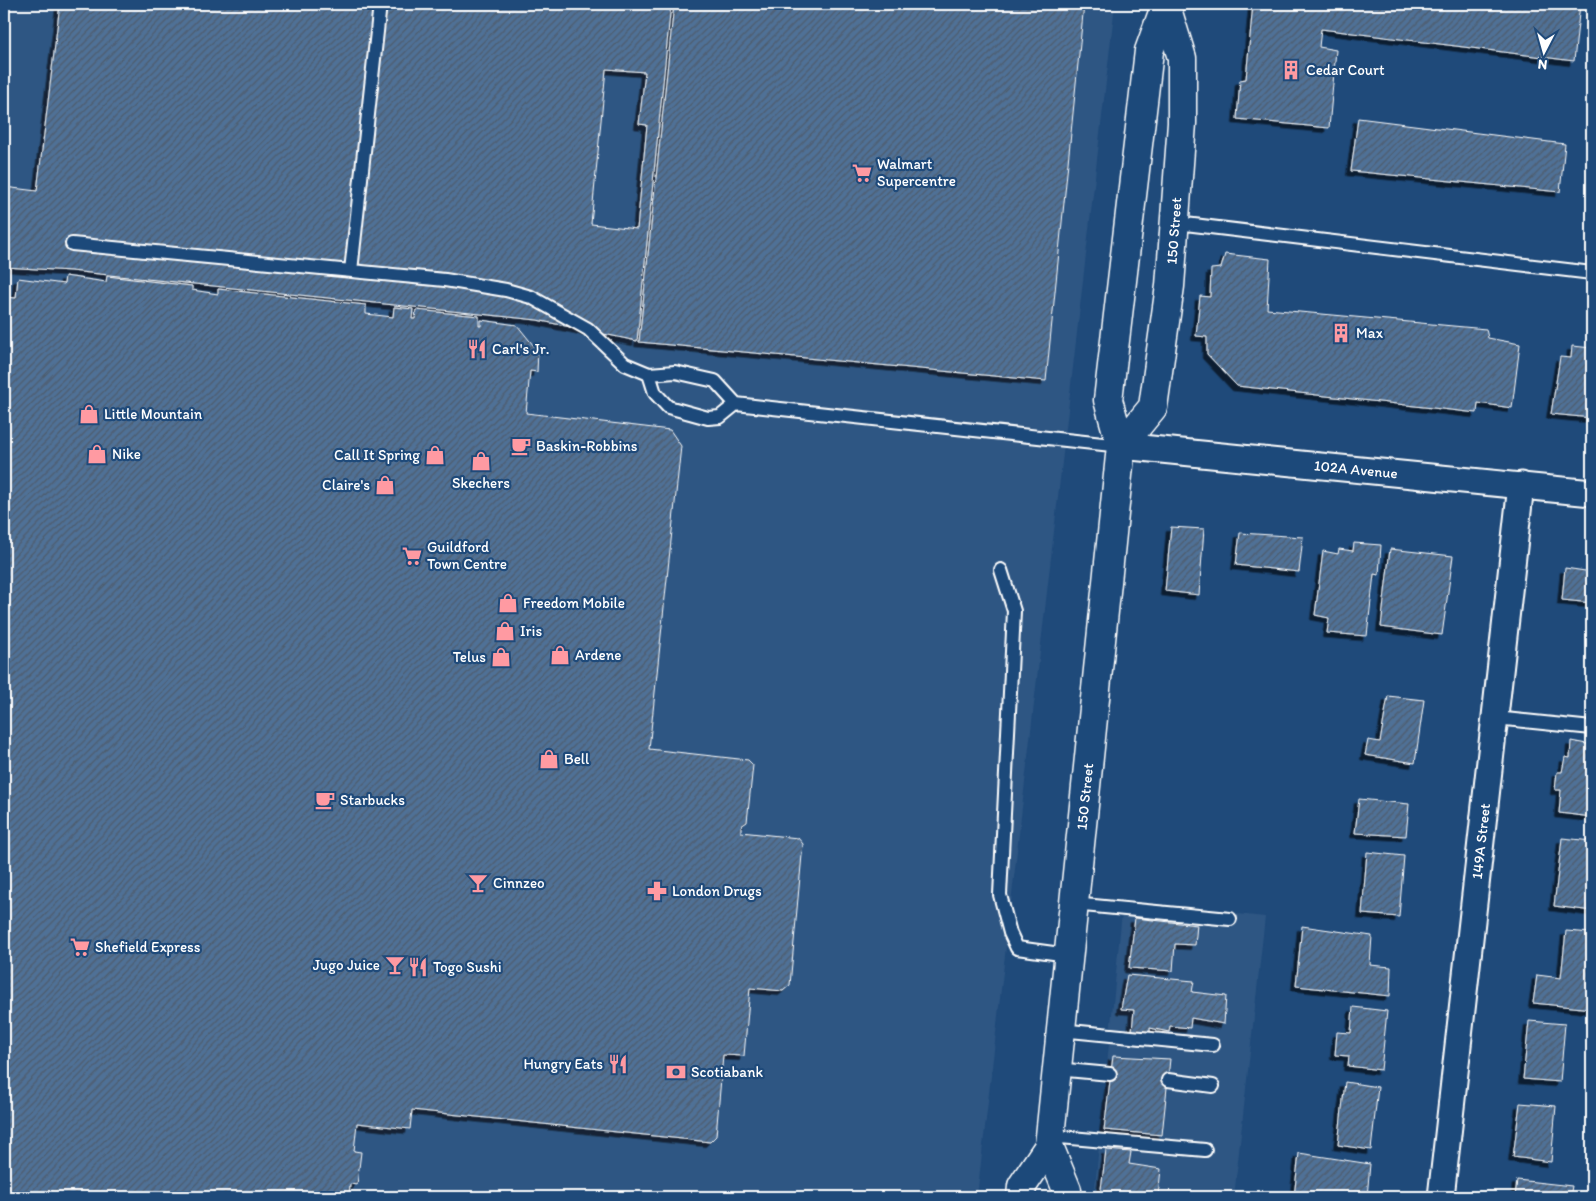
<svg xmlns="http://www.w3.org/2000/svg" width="1596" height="1201" font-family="Itim,sans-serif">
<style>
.built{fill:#2e5683}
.building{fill:url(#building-hatch);stroke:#fff;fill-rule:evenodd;filter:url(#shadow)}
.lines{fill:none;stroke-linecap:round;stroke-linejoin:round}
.lane-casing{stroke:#fff;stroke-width:16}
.street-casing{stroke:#fff;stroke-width:29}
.secondary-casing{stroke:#fff;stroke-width:31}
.lane{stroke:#1f4a7a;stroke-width:12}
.street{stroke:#1f4a7a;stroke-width:25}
.secondary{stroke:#1f4a7a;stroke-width:28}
.labels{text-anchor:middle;stroke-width:4.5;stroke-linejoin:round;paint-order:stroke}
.poi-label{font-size:15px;fill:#fff;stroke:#1f4a7a;text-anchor:start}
.street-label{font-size:15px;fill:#fff;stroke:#1f4a7a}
</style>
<defs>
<pattern id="building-hatch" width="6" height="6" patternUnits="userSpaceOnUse" patternTransform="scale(1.25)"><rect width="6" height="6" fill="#507197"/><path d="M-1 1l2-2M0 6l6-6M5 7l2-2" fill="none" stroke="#4e5b6a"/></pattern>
<filter id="shadow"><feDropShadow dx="-4.5" dy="4.5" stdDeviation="0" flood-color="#0009"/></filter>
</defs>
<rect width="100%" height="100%" fill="#1f4a7a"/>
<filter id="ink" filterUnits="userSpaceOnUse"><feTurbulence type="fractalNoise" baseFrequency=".02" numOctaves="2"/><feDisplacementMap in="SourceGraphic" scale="10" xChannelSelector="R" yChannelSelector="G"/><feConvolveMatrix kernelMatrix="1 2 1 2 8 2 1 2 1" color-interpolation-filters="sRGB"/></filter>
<g filter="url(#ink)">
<!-- built -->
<path class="built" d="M4,4H1115L977,1197H4Z
M1123,902L1265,917L1234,1197H1094Z"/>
<!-- building -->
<path class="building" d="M60,4H671L637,341L537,320L71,271L4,267V187L37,191ZM606,69L645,72L639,124L647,125L637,229L591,224Z
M674,4H1084L1046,381L639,342Z
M1253,4H1580L1574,61L1321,29L1319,47L1336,50L1329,128L1237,119L1240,80L1246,79Z
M1358,118L1565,144L1560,192L1351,171Z
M1225,254L1270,259L1267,309L1486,329L1488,338L1520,344L1512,408L1478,403L1477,413L1237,386L1207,354V337L1196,336L1200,296L1210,297L1211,269L1221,268Z
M65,276L106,282L107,276L192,286V290L218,294V289L366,305V314L393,317L394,307L413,309L412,319H415L416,310L479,316V326H481V320L517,325L538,351L537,372L530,371L526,413L670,430L681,446L649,749L748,760L753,765L747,822L741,826V832L798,838L803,844L790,985L783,991L750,988L744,1056L723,1055L716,1136L710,1142L412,1110L410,1129L357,1123L354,1151L361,1152L357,1185L350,1184L349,1197H4V292H6L5,297L16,298L18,278L64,284Z
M1572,346L1592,348V418L1551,414L1560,357L1571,358Z
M1171,527L1204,529L1199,595L1165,591Z
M1240,533L1303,537L1299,572L1236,565Z
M1354,543L1381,545L1379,575L1374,574L1367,636L1327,633L1329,618L1315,615L1323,551L1338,554L1339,549L1353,551Z
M1390,549L1453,556L1442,635L1381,627Z
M1565,568L1592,572V603L1562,600Z
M1388,696L1424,700L1415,763L1365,755L1368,740L1380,742Z
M1571,741L1592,745V817L1559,813L1561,790H1555L1557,772H1562L1565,757L1570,758Z
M1359,799L1409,804L1406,836L1355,833Z
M1562,838L1592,841V911L1554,906Z
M1367,852L1404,856L1399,917L1362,914Z
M1135,918L1197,925L1195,945L1175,944L1173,971L1129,968Z
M1302,926L1372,936L1370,965L1391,967L1390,996L1296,986Z
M1566,931L1592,933V1009L1533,1003L1537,975L1561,978Z
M1127,975L1194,981L1192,992L1226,996L1224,1024L1191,1018L1190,1028L1170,1026L1169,1032L1150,1028V1033L1132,1031L1134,1010L1121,1009Z
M1353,1007L1387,1011L1381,1070L1348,1066L1349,1056L1335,1055L1337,1032L1351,1033Z
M1529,1021L1565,1024L1560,1082L1523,1079Z
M1113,1056L1170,1059L1162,1135L1104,1130Z
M1345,1082L1378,1087L1371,1150L1338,1145Z
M1520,1103L1556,1106L1551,1162L1513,1157Z
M1106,1150L1131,1152L1129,1164L1161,1169L1158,1197H1100Z
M1299,1153L1370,1164L1367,1197H1294Z
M1517,1180L1572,1186L1570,1197H1515Z"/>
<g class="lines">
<defs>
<path id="lane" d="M1177,223L1592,273
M72,244L445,280L506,290L531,297L588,329L625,364L649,374L675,372L715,381L736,404L1121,446
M351,271L380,4
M649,374L655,393L668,407L708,418L720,417L736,404
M1001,570L1014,611L1000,895L1010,933L1017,948L1068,955
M1495,718L1592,728
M1073,904L1230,919
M1060,1030L1213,1045
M1056,1069L1110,1074
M1168,1080L1213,1086
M1049,1136L1205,1150"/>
<g id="street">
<path id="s1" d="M1121,446L1592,493"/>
<path id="s2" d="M1441,1197L1521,485"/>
</g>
<g id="secondary">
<path id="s3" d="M1121,446L1153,407L1170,286L1182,123V58L1166,6"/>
<path d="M1021,1197L1022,1186L1049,1146"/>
<path id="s4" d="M1066,1197L1067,1190L1049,1146L1121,446L1108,400L1149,51L1166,4"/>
</g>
</defs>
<!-- lane casing -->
<use href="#lane" class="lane-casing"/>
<!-- street casing -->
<use href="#street" class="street-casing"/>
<!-- secondary casing -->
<use href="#secondary" class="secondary-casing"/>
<!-- lane -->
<use href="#lane" class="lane"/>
<!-- street -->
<use href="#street" class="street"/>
<!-- secondary -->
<use href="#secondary" class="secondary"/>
</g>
</g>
<!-- icons -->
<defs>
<symbol id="building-bare" viewBox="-9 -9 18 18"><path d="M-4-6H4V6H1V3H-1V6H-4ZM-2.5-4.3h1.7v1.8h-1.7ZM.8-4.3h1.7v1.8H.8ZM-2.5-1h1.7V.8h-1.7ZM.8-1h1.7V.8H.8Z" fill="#ff9aa2" stroke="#1f4a7a" stroke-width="2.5" paint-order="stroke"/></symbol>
<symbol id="supermarket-bare" viewBox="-9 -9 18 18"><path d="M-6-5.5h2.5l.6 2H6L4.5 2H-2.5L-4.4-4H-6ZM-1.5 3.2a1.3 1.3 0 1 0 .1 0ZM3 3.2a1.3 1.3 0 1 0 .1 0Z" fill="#ff9aa2" stroke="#1f4a7a" stroke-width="2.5" paint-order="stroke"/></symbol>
<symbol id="restaurant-bare" viewBox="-9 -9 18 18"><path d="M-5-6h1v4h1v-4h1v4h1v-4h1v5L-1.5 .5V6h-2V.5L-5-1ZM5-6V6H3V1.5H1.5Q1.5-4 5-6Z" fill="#ff9aa2" stroke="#1f4a7a" stroke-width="2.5" paint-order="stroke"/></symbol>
<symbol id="shop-bare" viewBox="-9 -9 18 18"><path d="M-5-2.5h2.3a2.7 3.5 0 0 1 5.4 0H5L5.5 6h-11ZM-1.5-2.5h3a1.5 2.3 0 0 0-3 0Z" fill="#ff9aa2" stroke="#1f4a7a" stroke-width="2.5" paint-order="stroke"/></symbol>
<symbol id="cafe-bare" viewBox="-9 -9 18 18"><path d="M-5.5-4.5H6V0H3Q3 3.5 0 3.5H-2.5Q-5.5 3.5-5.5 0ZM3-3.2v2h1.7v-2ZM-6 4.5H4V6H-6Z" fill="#ff9aa2" stroke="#1f4a7a" stroke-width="2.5" paint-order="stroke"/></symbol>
<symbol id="bar-bare" viewBox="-9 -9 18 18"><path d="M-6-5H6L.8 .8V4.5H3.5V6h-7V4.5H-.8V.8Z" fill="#ff9aa2" stroke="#1f4a7a" stroke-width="2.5" paint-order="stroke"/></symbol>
<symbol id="pharmacy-bare" viewBox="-9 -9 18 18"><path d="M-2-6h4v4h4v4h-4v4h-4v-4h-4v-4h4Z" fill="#ff9aa2" stroke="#1f4a7a" stroke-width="2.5" paint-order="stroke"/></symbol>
<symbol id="bank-bare" viewBox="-9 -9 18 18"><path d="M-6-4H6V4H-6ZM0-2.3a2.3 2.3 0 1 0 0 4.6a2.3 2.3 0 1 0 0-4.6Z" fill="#ff9aa2" stroke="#1f4a7a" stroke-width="2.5" paint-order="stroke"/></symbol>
</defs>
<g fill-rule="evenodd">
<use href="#building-bare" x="1277" y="56" width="28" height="28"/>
<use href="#supermarket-bare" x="848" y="159" width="28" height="28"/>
<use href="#building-bare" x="1327" y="319" width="28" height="28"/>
<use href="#restaurant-bare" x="463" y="335" width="28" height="28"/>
<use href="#shop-bare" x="75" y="400" width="28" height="28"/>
<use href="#cafe-bare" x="507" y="432" width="28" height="28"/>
<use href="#shop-bare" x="83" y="440" width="28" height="28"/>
<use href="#shop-bare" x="421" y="441" width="28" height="28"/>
<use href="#shop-bare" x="467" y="447" width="28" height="28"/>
<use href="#shop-bare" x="371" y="471" width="28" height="28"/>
<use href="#supermarket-bare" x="398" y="542" width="28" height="28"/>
<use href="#shop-bare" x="494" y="589" width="28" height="28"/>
<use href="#shop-bare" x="491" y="617" width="28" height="28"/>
<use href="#shop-bare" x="546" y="641" width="28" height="28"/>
<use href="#shop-bare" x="487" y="643" width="28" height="28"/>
<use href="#shop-bare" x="535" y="745" width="28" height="28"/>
<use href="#cafe-bare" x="311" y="786" width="28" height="28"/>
<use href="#bar-bare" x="464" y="869" width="28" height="28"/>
<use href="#pharmacy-bare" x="643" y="877" width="28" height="28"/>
<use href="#supermarket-bare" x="66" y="933" width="28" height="28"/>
<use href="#bar-bare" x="381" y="951" width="28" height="28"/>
<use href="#restaurant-bare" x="404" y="953" width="28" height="28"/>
<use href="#restaurant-bare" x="604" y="1050" width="28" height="28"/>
<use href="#bank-bare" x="662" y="1058" width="28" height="28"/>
</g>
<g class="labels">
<!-- poi labels -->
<g class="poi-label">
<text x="1306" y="75">Cedar Court</text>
<text x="877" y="169">Walmart<tspan x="877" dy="17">Supercentre</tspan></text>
<text x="1356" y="338">Max</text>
<text x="492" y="354">Carl's Jr.</text>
<text x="104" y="419">Little Mountain</text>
<text x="536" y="451">Baskin-Robbins</text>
<text x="112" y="459">Nike</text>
<text x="420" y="460" text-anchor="end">Call It Spring</text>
<text x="481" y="488" text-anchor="middle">Skechers</text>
<text x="370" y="490" text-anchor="end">Claire's</text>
<text x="427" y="552">Guildford<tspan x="427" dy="17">Town Centre</tspan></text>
<text x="523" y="608">Freedom Mobile</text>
<text x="520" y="636">Iris</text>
<text x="575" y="660">Ardene</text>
<text x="486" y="662" text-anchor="end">Telus</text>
<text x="564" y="764">Bell</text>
<text x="340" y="805">Starbucks</text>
<text x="493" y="888">Cinnzeo</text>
<text x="672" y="896">London Drugs</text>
<text x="95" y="952">Shefield Express</text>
<text x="380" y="970" text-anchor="end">Jugo Juice</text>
<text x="433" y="972">Togo Sushi</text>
<text x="603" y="1069" text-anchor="end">Hungry Eats</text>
<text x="691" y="1077">Scotiabank</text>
</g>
<!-- street labels -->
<g class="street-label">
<text dy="5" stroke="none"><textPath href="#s3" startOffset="228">150 Street</textPath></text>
<text dy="5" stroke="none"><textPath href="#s1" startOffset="236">102A Avenue</textPath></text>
<text dy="5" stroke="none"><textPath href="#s4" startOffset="406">150 Street</textPath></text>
<text dy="5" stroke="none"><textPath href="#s2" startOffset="358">149A Street</textPath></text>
</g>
</g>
<!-- margin -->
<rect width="1596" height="1201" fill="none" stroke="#1f4a7a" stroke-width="20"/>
<rect x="10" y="10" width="1576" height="1181" fill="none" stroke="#fff" stroke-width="2" filter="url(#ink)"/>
<!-- north arrow -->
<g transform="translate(1544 52) rotate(186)" stroke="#1f4a7a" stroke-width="4" paint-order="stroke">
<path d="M0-4L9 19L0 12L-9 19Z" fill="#ffffff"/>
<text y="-8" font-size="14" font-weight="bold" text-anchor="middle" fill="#ffffff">N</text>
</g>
</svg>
